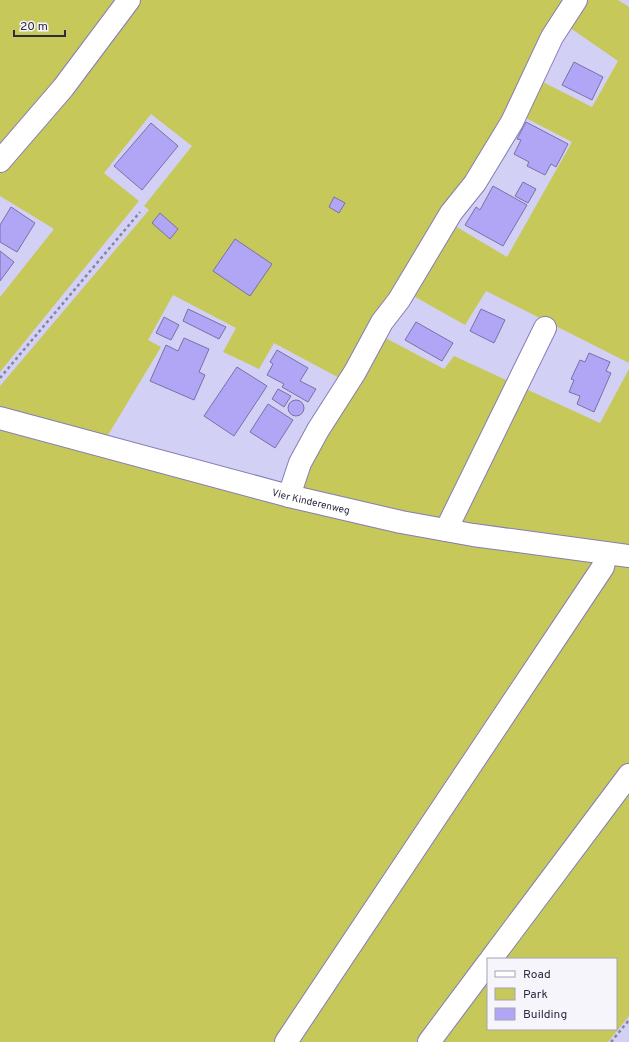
<svg xmlns="http://www.w3.org/2000/svg" width="629" height="1042" font-family="Overpass,sans-serif">
<style>
.green{fill:#c6c859}
.building{fill:#b1a6f5;stroke:#7870a8}
.lines{fill:none;stroke-linecap:round;stroke-linejoin:round}
.minor-casing{stroke:#857db5;stroke-width:24}
.path{stroke:#8683a2;stroke-width:2.5;stroke-dasharray:3 3;stroke-linecap:butt}
.minor{stroke:#fff;stroke-width:22}
.labels{text-anchor:middle;stroke-width:3;stroke-linejoin:round;paint-order:stroke}
.street-label{font-size:10px;fill:#2e2a42;stroke:#f5f5fb}
</style>
<rect width="100%" height="100%" fill="#d3d0f5"/>
<!-- green -->
<path class="green" d="M0,0H123L0,154Z
M133,0H570L510,116L343,380L274,343L259,369L223,352L236,328L173,295L148,340L161,347L105,440L0,411V386L149,210L144,206L192,146L151,114L104,173L139,201L0,372V297L54,229L0,196V167Z
M581,0H618L629,7V363L486,291L465,325L410,294L450,223L507,257L572,142L522,116L541,81L592,107L618,61L566,25Z
M380,335L444,369L454,356L600,423L629,369V548L424,520L304,489L299,480Z
M0,427L601,557L280,1042H0Z
M608,559L629,562V768L425,1042H291Z
M629,782V1016L608,1042H434L488,970V1029H616V959H496Z"/>
<!-- building -->
<path class="building" d="M574,62L603,77L592,100L562,85Z
M526,122L568,144L556,167L551,164L545,175L527,166L529,162L514,154L521,140L517,139Z
M151,123L178,146L142,190L114,166Z
M523,182L536,189L528,203L515,196Z
M493,186L527,205L503,246L465,225L476,207L480,210Z
M334,197L345,203L339,213L329,207Z
M11,207L35,223L17,252L0,242V225Z
M160,213L178,229L170,239L152,223Z
M235,239L272,264L250,296L213,271Z
M0,251L14,262L0,281Z
M188,309L226,327L219,339L183,321Z
M481,309L505,320L494,343L470,331Z
M164,317L179,325L171,340L156,333Z
M416,322L453,343L442,361L405,340Z
M184,338L209,349L199,372L205,375L194,400L150,381L166,345L178,351Z
M277,350L308,368L300,381L316,389L308,402L282,387L284,384L267,375L273,364L270,362Z
M589,353L610,362L606,371L611,373L594,412L577,404L580,396L569,392L574,380L571,379L580,360L585,362Z
M237,367L267,386L234,436L204,416Z
M278,389L291,396L284,407L272,399Z
M288 408a8 8 0 1 1 16 0a8 8 0 1 1-16 0Z
M268,404L293,420L275,448L250,432Z"/>
<g class="lines">
<defs>
<g id="minor">
<path d="M0,161L63,88L129,0"/>
<path id="s1" d="M0,418L289,496L401,522L473,535L629,556"/>
<path d="M289,496L300,463L318,430L355,372L382,322L399,300L451,213L475,183L512,122L552,37L576,0"/>
<path d="M446,530L545,328"/>
<path d="M491,959L629,775"/>
<path d="M286,1042L603,567L606,553"/>
<path d="M429,1042L488,963"/>
</g>
</defs>
<!-- minor casing -->
<use href="#minor" class="minor-casing"/>
<!-- path -->
<path class="path" d="M0,378L140,212
M611,1042L629,1020"/>
<!-- minor -->
<use href="#minor" class="minor"/>
</g>
<g class="labels">
<!-- street labels -->
<g class="street-label">
<text dy="4" stroke="none"><textPath href="#s1" startOffset="322">Vier Kinderenweg</textPath></text>
</g>
</g>
<!-- legend -->
<rect x="487" y="958" width="130" height="72" fill="#f5f5fb" stroke="#a5a4b1"/>
<rect x="495" y="971" width="20" height="6" fill="#ffffff" stroke="#a5a4b1"/>
<text x="523" y="978" font-size="12" fill="#2e2a42">Road</text>
<rect x="495" y="988" width="20" height="12" fill="#c6c859" stroke="#a5a4b1"/>
<text x="523" y="998" font-size="12" fill="#2e2a42">Park</text>
<rect x="495" y="1008" width="20" height="12" fill="#b1a6f5" stroke="#a5a4b1"/>
<text x="523" y="1018" font-size="12" fill="#2e2a42">Building</text>
<!-- scale -->
<path d="M14 30v6h51v-6" fill="none" stroke="#2e2a42" stroke-width="2"/>
<text x="20" y="30" font-size="12" fill="#2e2a42" stroke="#f5f5fb" stroke-width="3" paint-order="stroke">20 m</text>
</svg>
